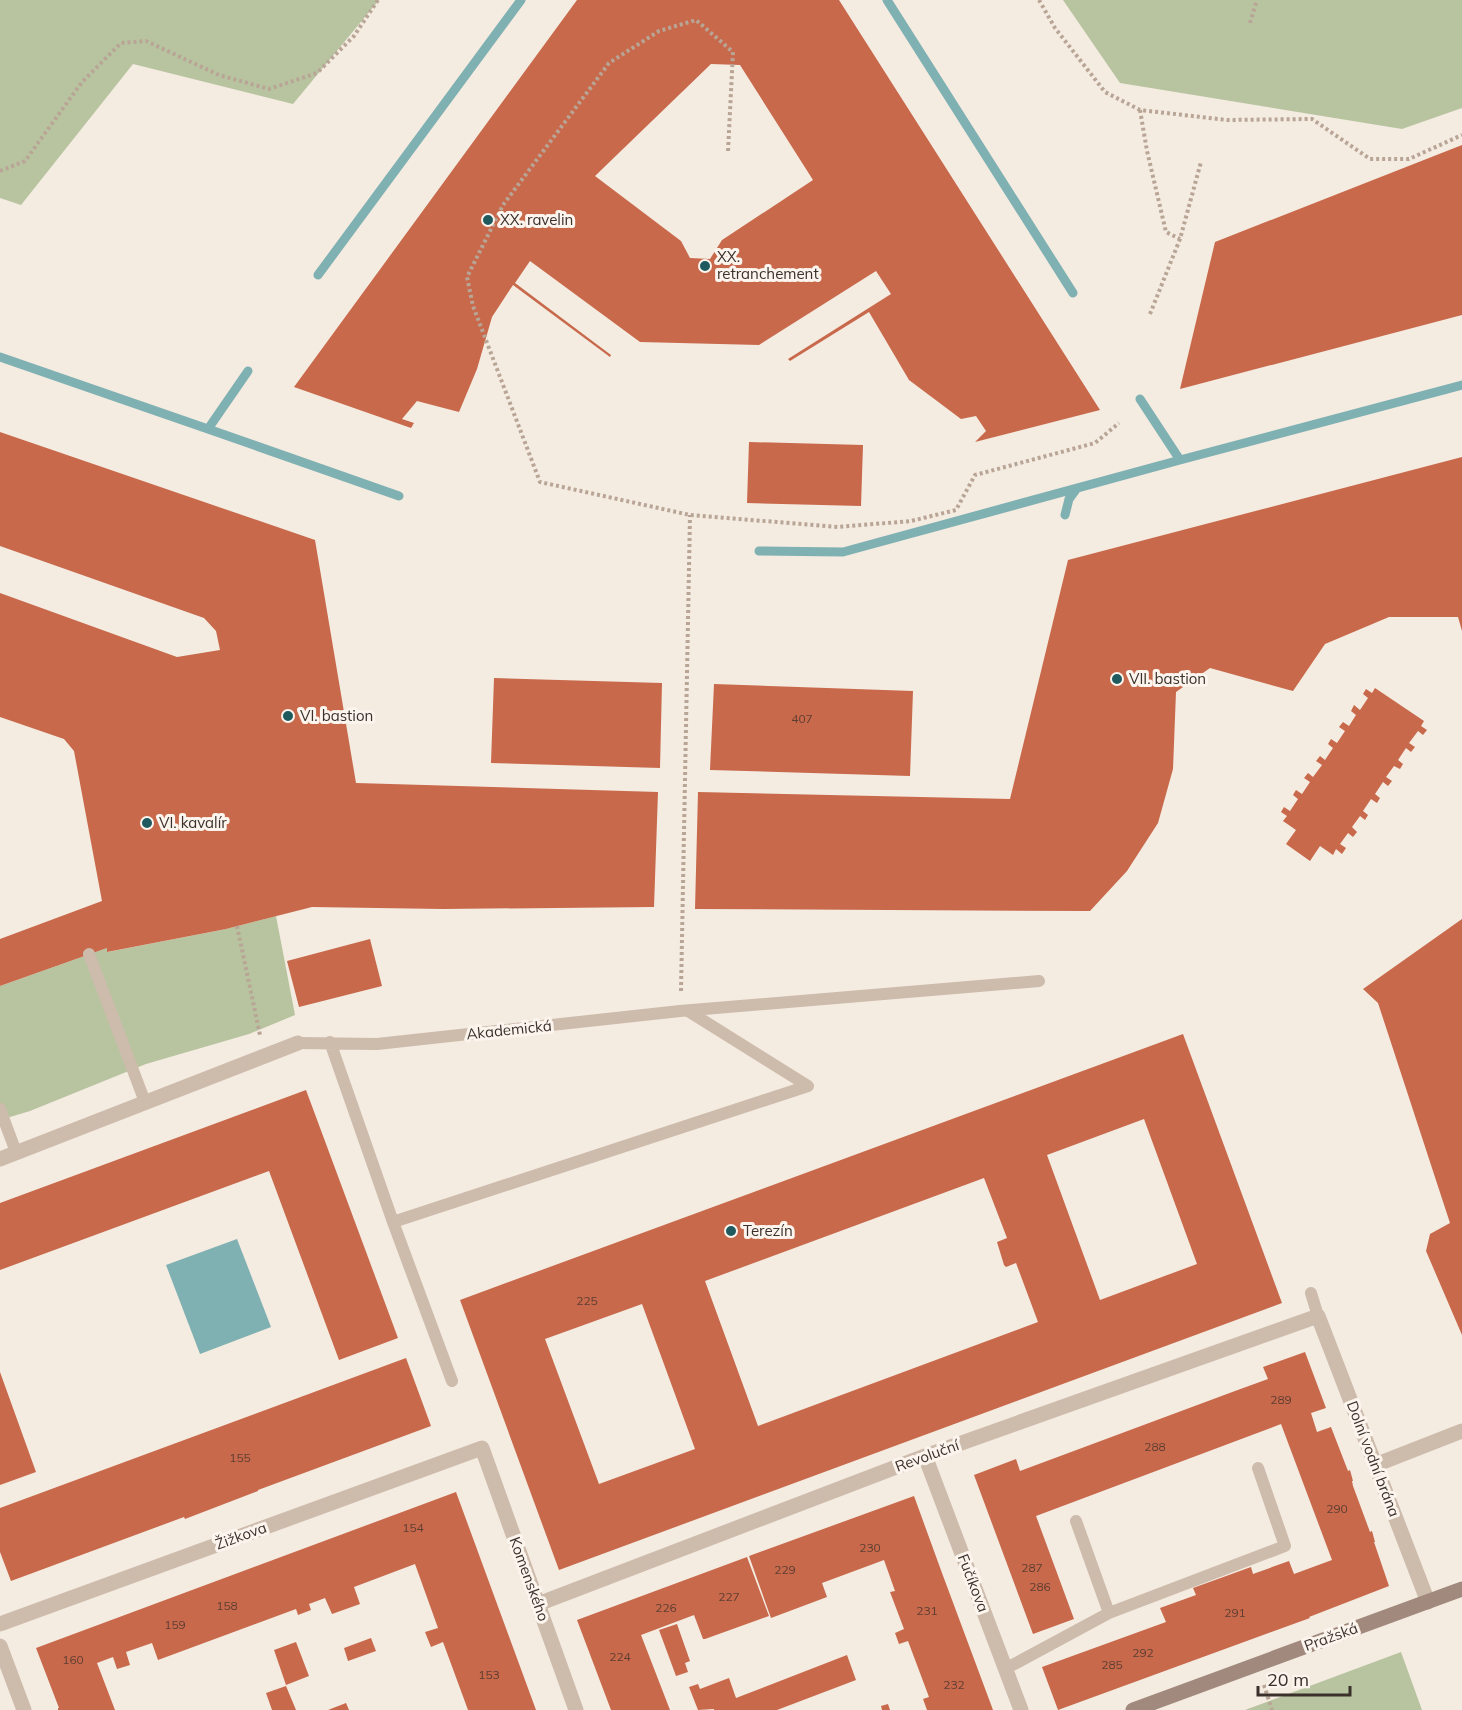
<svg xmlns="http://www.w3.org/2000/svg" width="1462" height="1710" font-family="Mulish,sans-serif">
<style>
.green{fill:#b8c4a0}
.water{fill:#7fb0b2}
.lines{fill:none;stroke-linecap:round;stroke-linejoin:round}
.stream{stroke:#7fb0b2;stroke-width:9}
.building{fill:#c8694b;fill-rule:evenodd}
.path{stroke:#b9a596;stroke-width:4;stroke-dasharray:3 3;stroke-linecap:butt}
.lane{stroke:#cdbbac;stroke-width:12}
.street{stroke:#cdbbac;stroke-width:15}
.secondary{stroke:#a18a7d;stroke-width:15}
.poi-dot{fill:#1f5a5e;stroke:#fbf5ee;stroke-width:2}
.labels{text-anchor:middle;stroke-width:6;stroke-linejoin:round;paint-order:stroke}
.number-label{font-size:12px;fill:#5e3e33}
.poi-label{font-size:15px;fill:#3b302b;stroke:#fbf5ee;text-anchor:start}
.street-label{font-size:15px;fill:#3b302b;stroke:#fbf5ee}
</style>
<rect width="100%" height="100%" fill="#f4ebe1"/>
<!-- green -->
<path class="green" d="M0,0H379L293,104L133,64L21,205L0,198Z
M1063,0H1462V108L1402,129L1120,83Z
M276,916L295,1015L249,1034L146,1064L30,1111L0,1120V986L107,948L108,952L226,929Z
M1401,1652L1422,1710H1245Z"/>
<!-- water -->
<path class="water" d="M237,1239L271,1327L200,1354L166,1265Z"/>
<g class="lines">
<!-- stream -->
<path class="stream" d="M887,0L1073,293
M318,275L521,0
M0,357L208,429L248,371
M1140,399L1180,460L1462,385
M208,429L399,496
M1065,515L1069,499L1077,488
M759,551L843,552L1180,460"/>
</g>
<!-- building -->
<path class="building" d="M577,0H839L1100,410L975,442L986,431L976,416L961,419L909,380L869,312L790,361L788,359L891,294L876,271L759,345L640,342L530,261L515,283L611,355L610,357L513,285L492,317L477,369L459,412L417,401L402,419L414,423L411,428L294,387ZM711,64L740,65L813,180L722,240L710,259L690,258L681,241L595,176Z
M1462,145V315L1180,389L1215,242Z
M0,432L315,540L356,783L658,792L654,907L443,909L312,907L226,929L107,952V948L0,986V939L102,901L74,751L64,739L0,717V593L177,657L220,650L216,631L204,618L0,546Z
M749,442L863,445L861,506L747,503Z
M1462,457V631L1458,617H1389L1325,644L1293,691L1210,668L1176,692L1173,769L1158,823L1127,871L1090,911L695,909L698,792L1010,799L1068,560Z
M494,678L662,683L660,768L491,763Z
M714,684L913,691L910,776L710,770Z
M1375,688L1424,721L1421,726L1427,730L1423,735L1418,731L1409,743L1415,747L1411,752L1406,748L1398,760L1403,764L1400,769L1394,766L1386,777L1392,781L1388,786L1383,782L1375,794L1380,798L1377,803L1371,799L1363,811L1368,815L1365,820L1360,816L1352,827L1357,832L1353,837L1348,833L1340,844L1346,848L1342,854L1336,849L1333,855L1320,846L1310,861L1286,844L1296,830L1283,821L1287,816L1281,812L1284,807L1290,811L1298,799L1293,795L1296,790L1302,794L1310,782L1304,778L1308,773L1313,777L1322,765L1316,761L1320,756L1325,760L1333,748L1328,744L1331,739L1337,743L1345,731L1339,727L1343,722L1349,726L1356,715L1351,711L1354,705L1360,710L1368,698L1363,694L1366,689L1372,693Z
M1462,919V1335L1426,1251L1430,1234L1450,1223L1378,1003L1363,989Z
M370,939L382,986L299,1007L287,961Z
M1183,1034L1282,1303L559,1570L460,1300ZM1144,1119L1197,1264L1100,1300L1047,1155ZM984,1178L1007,1238L997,1242L1004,1265L1006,1267L1016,1263L1038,1322L758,1426L705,1281ZM642,1304L695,1449L599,1484L545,1339Z
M306,1090L398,1338L339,1360L269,1171L0,1270V1203Z
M1305,1352L1326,1408L1311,1413L1317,1432L1331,1427L1348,1471L1350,1470L1353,1481H1352L1353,1486L1370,1532L1372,1531L1375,1542H1374L1389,1586L1309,1617L1310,1618L1058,1710L1042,1667L1166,1622L1160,1608L1196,1595L1193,1588L1251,1567L1253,1574L1289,1561L1294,1574L1332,1560L1281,1424L1036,1516L1074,1619L1033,1634L974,1475L1016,1459L1020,1471L1235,1391L1268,1379L1263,1367Z
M406,1358L431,1426L258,1490V1491L185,1519L184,1517L11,1581L0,1552V1508Z
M0,1372L36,1472L0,1485Z
M456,1492L536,1710H468L443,1642L431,1647L425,1632L438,1628L415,1564L354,1587L360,1604L332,1614L325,1598L309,1604L311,1610L298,1615L296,1609L158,1660L152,1643L126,1652L130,1665L117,1669L113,1657L97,1663L115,1710H58V1708H59L36,1648Z
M914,1496L942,1573L993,1710H927L923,1699L929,1697L908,1641L899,1644L895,1633L904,1629L890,1592L895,1591L884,1560L822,1583L827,1597L771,1618L749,1556Z
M747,1557L769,1616L705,1639H703L694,1615L641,1635L670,1710H611L577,1620Z
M677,1624L690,1661L685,1663L688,1672L676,1676L659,1630Z
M371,1638L376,1651L348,1661L344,1648Z
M296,1642L309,1676L286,1685L274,1650Z
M847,1655L856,1680L777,1710H714V1709L698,1710L689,1687L698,1684L700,1689L729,1678L736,1698Z
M286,1686L296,1710H272L266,1693Z
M346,1703L349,1710H328Z
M888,1704L890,1710H882L881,1706Z"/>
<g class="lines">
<!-- path -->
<path class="path" d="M1039,0L1055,28L1105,92L1140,110L1227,120L1312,119L1370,159H1409L1462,135
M1250,23L1257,0
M1140,110L1147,151L1166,232L1180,239
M728,151L733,52L696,20L659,31L609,63L503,205L467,277L473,306L540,482L690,515L838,527L911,521L956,510L975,475L1095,443L1119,423
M0,171L25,161L82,82L121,43L146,41L219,75L269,89L317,73L354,36L378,0
M1150,314L1180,239L1201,162
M237,926L260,1035
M681,991L690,515
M1264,1685L1272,1710"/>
<!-- lane -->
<path class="lane" d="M89,954L145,1102
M330,1042L393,1222L452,1381
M298,1043L377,1044L680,1011L1039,981
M0,1109L16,1152
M393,1222L808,1086L688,1011
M1311,1293L1318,1316
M1076,1521L1109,1613
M1005,1669L1109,1613L1285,1546L1258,1468"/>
<!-- street -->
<path class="street" d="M0,1159L298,1043
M925,1456L1021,1710
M1375,1465L1462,1431
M538,1604L925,1456L1318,1316L1428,1602
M0,1624L482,1448L576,1710
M0,1646L24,1710"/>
<!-- secondary -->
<path class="secondary" d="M1133,1710L1462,1589"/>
</g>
<!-- markers -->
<g class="poi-dot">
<circle cx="488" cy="220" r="6"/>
<circle cx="705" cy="266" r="6"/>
<circle cx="1117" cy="679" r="6"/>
<circle cx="288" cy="716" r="6"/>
<circle cx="147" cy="823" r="6"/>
<circle cx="731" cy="1231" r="6"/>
</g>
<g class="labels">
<!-- number labels -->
<g class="number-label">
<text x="802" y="723">407</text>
<text x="587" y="1305">225</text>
<text x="1281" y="1404">289</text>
<text x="1155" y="1451">288</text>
<text x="240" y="1462">155</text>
<text x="1337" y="1513">290</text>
<text x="413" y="1532">154</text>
<text x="870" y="1552">230</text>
<text x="1032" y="1572">287</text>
<text x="785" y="1574">229</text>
<text x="1040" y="1591">286</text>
<text x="729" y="1601">227</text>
<text x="227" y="1610">158</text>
<text x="666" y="1612">226</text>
<text x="927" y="1615">231</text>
<text x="1235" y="1617">291</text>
<text x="175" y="1629">159</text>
<text x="1143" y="1657">292</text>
<text x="620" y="1661">224</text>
<text x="73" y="1664">160</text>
<text x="1112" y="1669">285</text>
<text x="489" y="1679">153</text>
<text x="954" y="1689">232</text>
</g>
<!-- poi labels -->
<g class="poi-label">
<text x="500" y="225">XX. ravelin</text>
<text x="717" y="262">XX.<tspan x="717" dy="17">retranchement</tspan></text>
<text x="1129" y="684">VII. bastion</text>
<text x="300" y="721">VI. bastion</text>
<text x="159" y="828">VI. kavalír</text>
<text x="743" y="1236">Terezín</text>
</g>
<!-- street labels -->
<g class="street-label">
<text transform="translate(509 1030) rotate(-6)" y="5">Akademická</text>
<text transform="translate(927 1456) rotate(-20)" y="5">Revoluční</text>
<text transform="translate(1373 1459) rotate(69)" y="5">Dolní vodní brána</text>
<text transform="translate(241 1536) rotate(-20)" y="5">Žižkova</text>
<text transform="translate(529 1579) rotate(70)" y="5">Komenského</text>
<text transform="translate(973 1583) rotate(69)" y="5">Fučíkova</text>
<text transform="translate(1331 1637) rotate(-20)" y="5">Pražská</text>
</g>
</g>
<!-- scale -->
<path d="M1258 1686v9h92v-9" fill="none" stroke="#3b302b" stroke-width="3"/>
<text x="1267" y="1686" font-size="18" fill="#3b302b" stroke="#fbf5ee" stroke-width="4.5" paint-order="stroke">20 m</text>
</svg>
